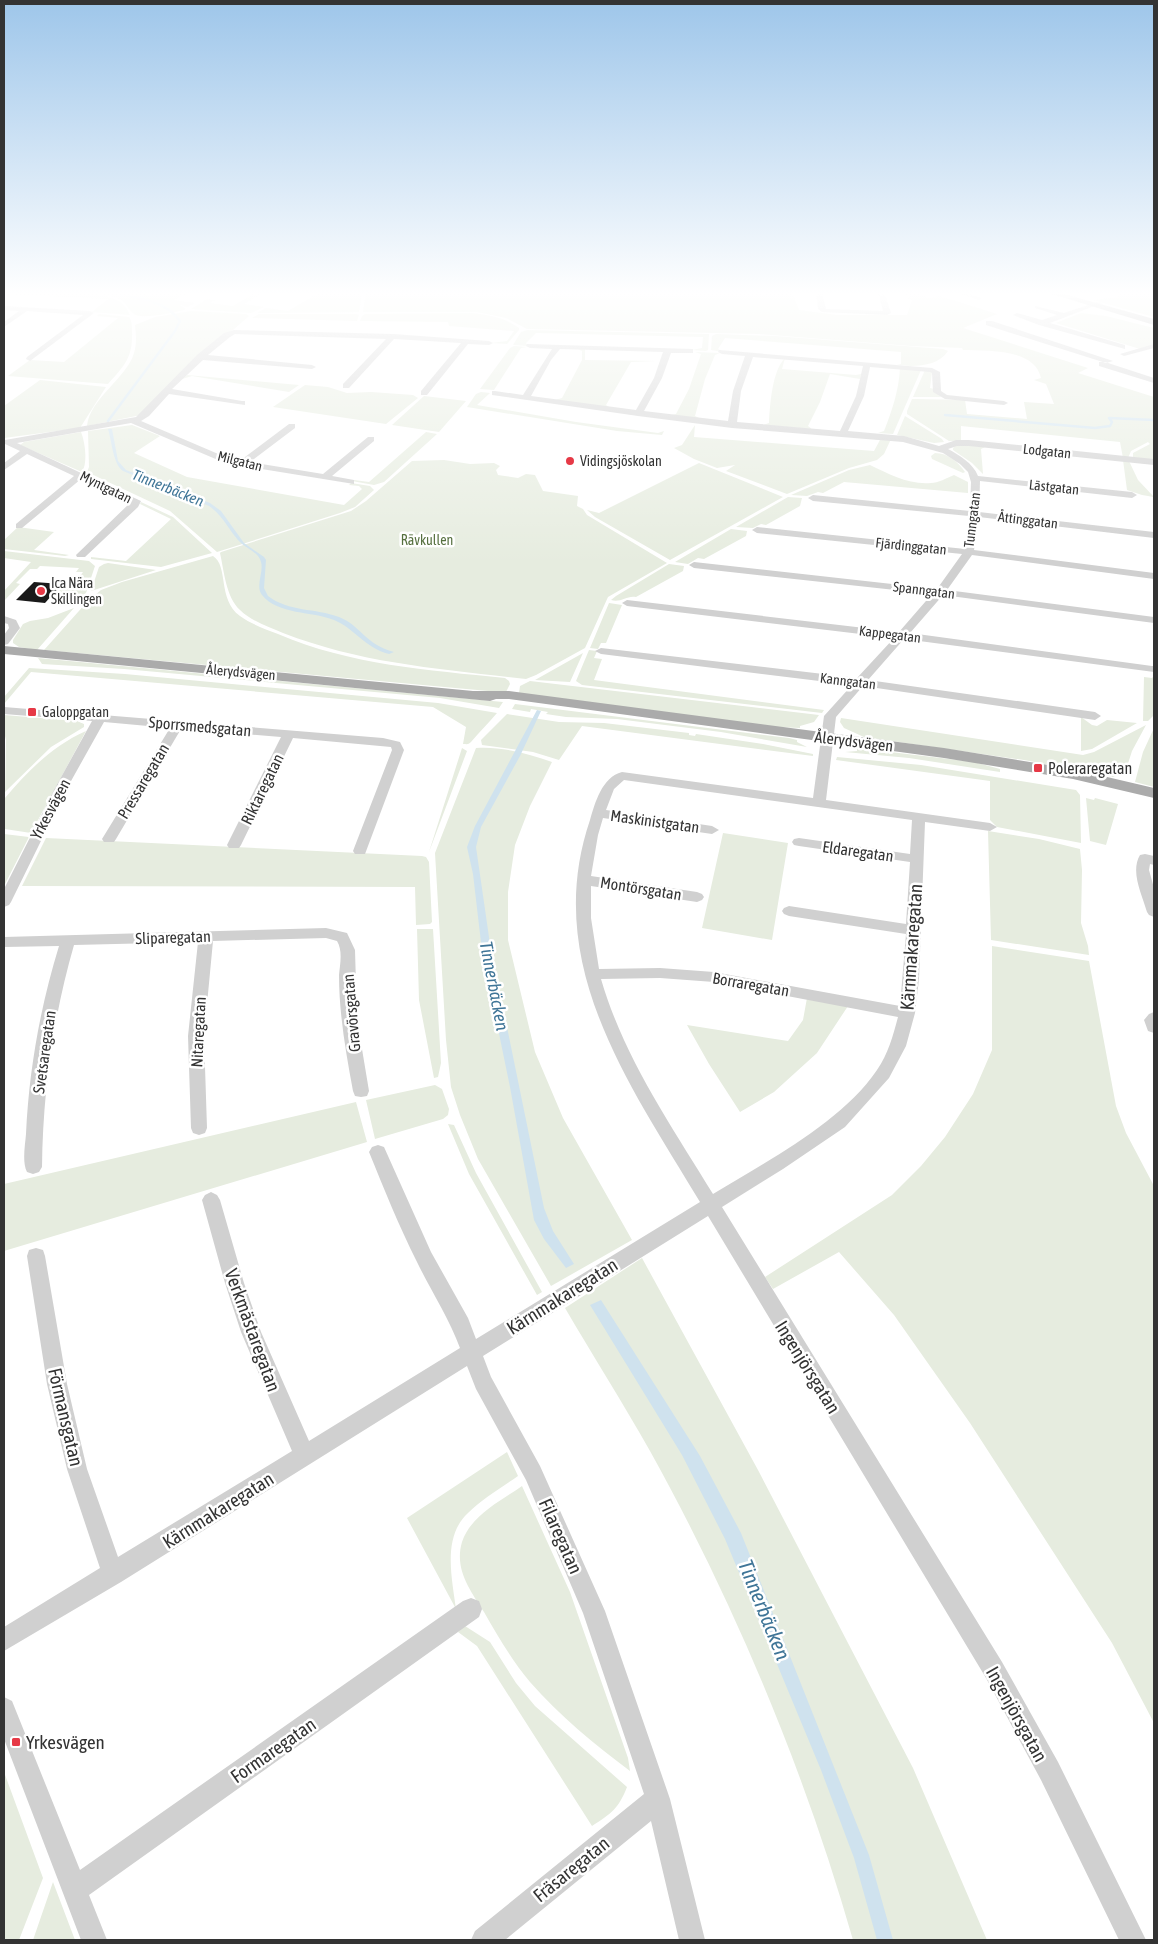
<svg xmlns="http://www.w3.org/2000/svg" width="1158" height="1944" font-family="'Asap Condensed',sans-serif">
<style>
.green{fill:#e6ecdf}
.water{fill:#cfe2ee}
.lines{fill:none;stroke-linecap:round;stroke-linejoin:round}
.stream{stroke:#cfe2ee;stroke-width:2.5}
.building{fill:#1a1a1a}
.minor{fill:#d0d0d0;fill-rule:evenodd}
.major{fill:#ababab;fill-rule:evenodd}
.poi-dot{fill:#e63946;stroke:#fff;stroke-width:2}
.labels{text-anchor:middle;stroke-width:5;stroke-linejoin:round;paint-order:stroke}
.far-street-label{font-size:14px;fill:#333;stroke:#fff}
.far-poi-label{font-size:14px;fill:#333;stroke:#fff;text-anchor:start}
.far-park-label{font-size:14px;fill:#56703f;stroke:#fff}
.far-water-label{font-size:15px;font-style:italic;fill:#3f7597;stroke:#fff}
.street-label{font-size:16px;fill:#333;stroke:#fff}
.poi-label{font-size:16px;fill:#333;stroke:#fff;text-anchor:start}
.water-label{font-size:18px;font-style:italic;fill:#3f7597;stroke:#fff}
.near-street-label{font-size:19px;fill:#333;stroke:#fff}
.near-poi-label{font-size:19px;fill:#333;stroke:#fff;text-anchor:start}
.near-water-label{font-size:21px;font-style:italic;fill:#3f7597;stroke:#fff}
</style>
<rect width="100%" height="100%" fill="#fff"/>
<!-- green -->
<path class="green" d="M4,292C26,292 101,290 117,300C123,303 127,309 130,315L92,312L108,299L4,294Z
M74,292C101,290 163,290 186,309C179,312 141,320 134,314C127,309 126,301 117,298C104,293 88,294 74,292Z
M152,292L171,295L180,292H189L174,300L195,303L187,307L150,295Z
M256,292H265L244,304L264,307L251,313L191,309L207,299L215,300L210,303L233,306Z
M320,292L362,293L359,312L257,313L266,308L288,311Z
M366,292H792L799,310L837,315H907L912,300L907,298L910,297L904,292H915L928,298L940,296L997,314L963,328L1088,368L1078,373L1154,397V461L1133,459V453L1150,444L1148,442L1131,451L1128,458H1123L1120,442L961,426V441H949L907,414V411L912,399H917L965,400L967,414L1027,419L1024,402L1054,404L1046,384L1034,380L1041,378C1035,348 987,351 963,350L962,348L911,346L759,334L527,329L506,318L477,312H363Z
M1121,292H1154V317L1093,300L1118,297Z
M191,311L246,314L249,316L233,330L227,333L141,415L87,426C90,398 127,378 134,353C137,344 136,334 135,325L155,317Z
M471,313C489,315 504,317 519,328V330L507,344L491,343L507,341L514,331L449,326L448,322L360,321L362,316L365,314Z
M1081,313L1106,316L1154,328V345L1140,349L1056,323Z
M99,314L129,317C132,321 132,326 132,332C133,358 124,366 108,384L8,376L30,360L64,362L118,318L97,316Z
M259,314H356L359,315L357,321L252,318Z
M527,330L709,334L708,350L706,351L692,350L702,348L703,337L536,333L526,343L528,346L513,345L521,332Z
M716,334L775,336L943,349L948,351C938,367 913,367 897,365L901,364V352L725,338L718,349L723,352L711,350L712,336Z
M514,346L527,347L521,348L494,390L480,389L510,348Z
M578,349H585V360L656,361L631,362L606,405L610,408L555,400L562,398L582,360V351Z
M695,352L720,353L715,355L705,379L695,416L701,419L668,416L676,414L689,389L701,354Z
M785,358L782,369L856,375L861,374L860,379L830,374L820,402L808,426L812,429L763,425L769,423C770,405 772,371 785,358Z
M900,368L921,370L893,434L878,433L884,431C892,411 899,390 900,368Z
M925,370L932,372L930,388L934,389L941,397H913Z
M187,375L299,385L289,392L192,376L182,379Z
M40,380L106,387L80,428L4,438V406Z
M305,385L328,387L347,393L371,392L413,395L418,398L386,424L273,407Z
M481,392L490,393L477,405L576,422L658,433L664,431L662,435L617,431L467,407L476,394Z
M424,396L466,401L439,432L392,425Z
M905,416L942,439L944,442L934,443L897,435Z
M132,425L160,436L134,453L187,477L344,505L362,489L359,486L349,485L351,483L370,486L374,490L355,507L340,513L217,552L170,511L87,472L89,467L88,431Z
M695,425L694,437L874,451L880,440L877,438L891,439L884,454L877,460L849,468L787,494L726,471L735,465L717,468L694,459L674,448L682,445Z
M81,432C85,442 88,462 82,472L20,445L24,442Z
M426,432L437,434L384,482L374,485L352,481L354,480L369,482Z
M957,445L987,446L981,449L983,474L972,463L953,450V448Z
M935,453C948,453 958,462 965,472L963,473L932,459L931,456Z
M444,460L470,464L494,463L500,466L496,470L498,475L518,478L526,474L535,475L543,491L578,496L577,506L583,509L587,515L667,563L608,597L585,648L536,675L526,679C442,669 363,664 283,633C269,627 251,621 240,610C226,597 224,571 220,553L221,552L351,511L366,501L412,461Z
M1123,460L1129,461L1138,480L1154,497L1142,495L1127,490Z
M699,463L783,497L670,560L595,517L587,510L599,513Z
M870,465C889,474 909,485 931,483C938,483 947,478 954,475L968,482V493L844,482L823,493L818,492L807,496L791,495L849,470Z
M788,497L802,498L800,506L766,525L761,524L753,528L736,527Z
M141,502L173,517L212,553L161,567L91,559V557L126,561L171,519L140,504Z
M18,527L54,532L34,550L69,555L65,556L4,549V540Z
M731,529L747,531L746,536L704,559L698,558L688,564L675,562Z
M4,551L89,561L95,566L86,593L76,603L59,604L64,599L59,598L57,593L63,587L71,588L83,572H76L79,568L40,566L37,569H30L16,583L20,584L4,601V591L31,562L4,558Z
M213,556C229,566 217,599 240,616C251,624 265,629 278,634C350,665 428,670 505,678L509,681L510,684L506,692H499L44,650L87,602L101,590L122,582Z
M104,564L108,563L156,570L91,591L99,567Z
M669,564L684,566L683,571L636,597C627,595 621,603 611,600L616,596Z
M609,603L622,605L606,643H601L598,649L590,648Z
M74,608L37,650L19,647L13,643V640L23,624L30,621L48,618Z
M589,650L597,651L594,658L602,659L594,680L824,710L822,713L582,685L576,681Z
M583,653L570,682L535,680Z
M38,658L503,702L499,708L440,698L124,669L42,664Z
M29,668L125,674L438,703L497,713C489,723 479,732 471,742C468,745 467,744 463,744L466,727L433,707L31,672L4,704V697Z
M1154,676V715L1148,721H1143L1144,677L1152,678Z
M530,681L819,715L814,722L800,726V728L778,727L519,693L520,686Z
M515,704L789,738L797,740V742L807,747L721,732L617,719L566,717L546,714L548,712L531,709L530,712L512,709Z
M507,714L559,722L604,723L689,733V735L695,736L696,734L763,744L813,754V756L582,726L559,760L533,752L482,745L481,740Z
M4,715L77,721L84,724V727L51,747L5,792L6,740L4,732Z
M1081,717L1092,725L1097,726L1107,720L1137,723L1092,749L1081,751Z
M841,718L1083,755L1094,752L1146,725L1132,751L1125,773L1113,777L1024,760L864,737L844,728L840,722Z
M1154,728V787L1135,782L1143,752Z
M86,731L31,833L5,829V798C28,771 52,746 86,731Z
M462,748L467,751L429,852Z
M476,748C501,746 529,754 552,762L530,806L515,845L508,892V940L535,1052L563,1118L632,1240L551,1286L478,1159L460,1115L451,1087L446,1040L435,853Z
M857,748L974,762L1000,769V772L909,758L845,752L857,751Z
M837,757L921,765L1076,790L1080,795L1081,843L997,827L990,820V781L836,760Z
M1086,798L1094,800L1095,798L1118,804L1106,845L1090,841Z
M988,831L1039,839L1080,849L1082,870L1081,923L1088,946L1089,955L991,940Z
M723,833L788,843L772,940L702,928Z
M4,834L29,837L4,886Z
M46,838L422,856L426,857L429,862L432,922L430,924L416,925L415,887L22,886Z
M417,929H433L441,1063L438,1077L434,1078L419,1000Z
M992,946L1089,961L1116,1106L1126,1133L1154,1186V1723L1112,1643L970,1423L894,1315L839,1252L773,1289L765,1277L892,1195L921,1166L945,1137L973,1094L992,1050Z
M807,998L848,1006L817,1053L774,1092L740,1112L709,1064L687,1025L788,1041L803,1020Z
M435,1085L442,1089L449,1109L448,1115L443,1119L375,1139L366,1100Z
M356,1102L367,1142L4,1251V1184Z
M448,1124L454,1125L476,1173L542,1292L537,1295L469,1174Z
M642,1258L758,1470L913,1768L987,1940H853C805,1772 735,1604 650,1451C623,1403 593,1356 565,1308Z
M507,1452L518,1476C501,1488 482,1499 468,1513C442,1537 452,1578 456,1609L407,1518Z
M522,1486L570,1592L628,1758L630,1771C594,1744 560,1716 530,1682C513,1662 497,1635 484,1612C470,1590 454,1569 462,1542C471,1515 501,1501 522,1486Z
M465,1626L490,1642L516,1683L535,1706L627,1787C619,1808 611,1814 592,1826L477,1646L458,1632Z
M4,1772L43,1878L19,1940H4Z
M53,1882L75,1940H33Z"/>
<!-- water -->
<path class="water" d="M108,429H112L118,461L126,470L210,503L221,511L244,543L264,557L266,560L264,588L268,596C289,612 315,608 339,617C360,625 366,645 394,652L389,654C365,648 354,628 334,620C312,611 278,615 262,595C255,586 264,572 261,562C259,553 248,549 242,544C229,532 224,516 209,506L123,471C113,464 112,442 108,429Z
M537,710L541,711L520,756L481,827L476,847L490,944L544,1208L553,1231L574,1264L566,1268L544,1239L534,1220L510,1087L482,951L473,874L467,847L475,826Z
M601,1300L700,1456L741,1533L869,1855L893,1940H877L854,1858L821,1770L725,1539L682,1455L590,1305Z"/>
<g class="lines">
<!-- stream -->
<path class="stream" d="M106,292C131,297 164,298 180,321L175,331L108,421
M945,415L1095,428L1110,426L1112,422L1109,418L1154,420"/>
</g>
<!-- building -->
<path class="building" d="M34,582L62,584L45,603L16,600Z"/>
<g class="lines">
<!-- minor -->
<path class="minor" d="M816,292H822L826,309L883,311L878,292H884L891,313L887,315L822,312L818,309Z
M955,292H964L982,298L979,300Z
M1097,302L1102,303L1050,323L1125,345V349L1039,325L1013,315L1017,313L1042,320L1057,315L1035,308V306L1064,313Z
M4,306L90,311L94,313L30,361L26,359L27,357L83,315L27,311L4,327V322L19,311L4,310Z
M986,321H992L1113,361L1106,363L986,325Z
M234,330L393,334L489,341L493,343L489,345L468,344L427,395H421V391L461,343L394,339L349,388H343V384L386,339L235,334L230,337L208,355L312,365L316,367L312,369L203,360L172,389L242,401H245V405L169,394L149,416L141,421L230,459L241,460L289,424H295V428L250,462L323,474L368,437H374V441L332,476L354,480V484L225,463L131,423L17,443L141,501L138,507L85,557H77L76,555L131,502L81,479L22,528H16V524L74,476L27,454L4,470V463L20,451L5,444V440L136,417L197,355L224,333Z
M527,344L693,349V353H671L662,378L644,411L728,421L733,391L745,356L722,354L718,352L719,350L932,368L940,372L941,391L947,395L1004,401L1008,403L1004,405L945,399L933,392L932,373L930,372L870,367L864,396L848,431L904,436L939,446L956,440H969L1154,459V465L969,446H957L948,449C959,455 973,463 978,476L1132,492L1137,495L1132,498L980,481L979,512L1154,532V538L979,517L974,550L1154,573V579L972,555L947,590L1154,617V623L943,595L910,633L1152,666H1154V672L904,639L868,680L1095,712L1101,716L1095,720L863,686L836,717L826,800L990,823L997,827L990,831L925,822L919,979L915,1013L906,1046L889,1078L845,1127L783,1169L722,1207L1002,1662L1058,1762L1146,1940H1119L1041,1780L986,1678L708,1216L483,1356L491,1377L540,1466L605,1611L670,1799L705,1940H679L651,1821L505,1940H471L475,1931L644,1794L583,1613L526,1480L476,1389L467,1366L121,1582L4,1651V1627L100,1568L67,1469L47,1384L27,1256L29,1250L36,1248L43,1250L45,1256L67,1384L87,1469L118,1557L292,1451L241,1332L225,1283L202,1200L205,1195L211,1192L217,1195L220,1200L244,1283L261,1332L309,1441L460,1348C449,1318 431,1291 417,1262C399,1226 384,1189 369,1152L372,1147L378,1145L384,1147L431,1252L468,1318L476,1339L700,1202C630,1085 541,964 590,820C595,803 602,777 622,772L813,798L824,716L852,685L601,654L595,651L601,648L857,678L894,638L627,606L622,603L627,600L899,632L932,594L694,568L689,565L694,562L937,589L962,554L757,533L752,530L757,527L965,549L969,516L813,501L808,498L813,495L970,511L971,482L968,472L960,464L943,453L903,442L732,428L638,416L492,395V391H495L523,395L552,349L530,348L526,346ZM560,349L663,352L654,378L636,410L531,396L551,360ZM753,357L863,366L856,396L840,431L737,422L741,391ZM624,780L912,820L910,854L799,838L794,839L792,842L794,845L799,846L910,862L906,924L789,906L784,908L782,911L784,914L789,916L906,934L900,1006L714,972L660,968L599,969L591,918V886L697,902L702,900L704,897L702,894L697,892L591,876L598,835L603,818L712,834L719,830L712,826L606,810L614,789ZM660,978L714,982L898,1017C893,1036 888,1054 877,1070C841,1123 767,1161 713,1194C671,1125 624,1058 601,979Z
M1154,344V348L1124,356L1120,354Z
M1099,362H1105L1154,378V383L1099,366Z
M4,616L16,620L20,628L8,644L4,645V635L9,628L8,624L4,623Z
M4,707L383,738L400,742L404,750L365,854H355L353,851L392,750L391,747L293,738L241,845L239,848H229L227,845L281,737L181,729L116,839L114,842H104L102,839L170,728L104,722L66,790L11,902L9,905L4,907V889L54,790L92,721L4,714Z
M1145,854L1154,856V865L1150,864L1149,870L1154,888V917L1149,915L1147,912C1142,894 1130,872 1140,855Z
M326,928L347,933L355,950L357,1019L369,1091L367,1096L361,1097L355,1096L353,1091C346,1053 339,1014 339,975C340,964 343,951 337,941L326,938L213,941L204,1036L207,1128L205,1133L199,1135L193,1133L191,1128L188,1036L198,942L74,945C53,1018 43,1091 42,1167L39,1172L33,1174L27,1172C22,1162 25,1146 26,1134C29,1070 40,1008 59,946L4,947V937Z
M1154,1012V1033L1148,1031L1144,1020L1149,1014Z
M471,1598L479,1601L482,1609L479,1617L89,1895L107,1940H81L4,1739V1697L12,1701L80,1870L463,1601Z"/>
<!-- major -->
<path class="major" d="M1045,292H1057L1154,319V325Z
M4,646L473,691H509L944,748L1073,769L1154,788V798L1073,779L944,758L509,699H496L490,701L4,654Z"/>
</g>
<!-- sky -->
<linearGradient id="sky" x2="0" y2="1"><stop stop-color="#9ec6ea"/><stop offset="0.52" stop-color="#fff"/><stop offset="1" stop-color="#fff" stop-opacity="0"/></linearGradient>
<rect width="1158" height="564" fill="url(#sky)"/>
<!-- markers -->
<g class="poi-dot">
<circle cx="570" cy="461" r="5"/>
<circle cx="41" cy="591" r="5"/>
<rect x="27" y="707" width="10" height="10" rx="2.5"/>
<rect x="1033" y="763" width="10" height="10" rx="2.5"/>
<rect x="11" y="1737" width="10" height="10" rx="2.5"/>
</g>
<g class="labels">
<!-- far-street labels -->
<g class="far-street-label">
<text transform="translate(1047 451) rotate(6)" y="5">Lodgatan</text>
<text transform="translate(240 461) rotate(14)" y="5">Milgatan</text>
<text transform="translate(106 487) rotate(26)" y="5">Myntgatan</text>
<text transform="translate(1054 487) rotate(6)" y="5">Lästgatan</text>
<text transform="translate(972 520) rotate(-83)" y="5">Tunngatan</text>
<text transform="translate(1028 520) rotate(7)" y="5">Åttinggatan</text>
<text transform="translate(911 546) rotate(6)" y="5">Fjärdinggatan</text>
<text transform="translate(924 590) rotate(7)" y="5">Spanngatan</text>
<text transform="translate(890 634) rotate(7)" y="5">Kappegatan</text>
<text transform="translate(241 672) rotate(5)" y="5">Ålerydsvägen</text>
<text transform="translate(848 681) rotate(7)" y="5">Kanngatan</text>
</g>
<!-- far-poi labels -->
<g class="far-poi-label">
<text x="580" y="466">Vidingsjöskolan</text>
<text x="51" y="588">Ica Nära<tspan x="51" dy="16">Skillingen</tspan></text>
<text x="42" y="717">Galoppgatan</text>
</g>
<!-- far-park labels -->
<g class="far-park-label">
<text x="427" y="545">Rävkullen</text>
</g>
<!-- far-water labels -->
<g class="far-water-label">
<text transform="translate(168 488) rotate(22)" y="5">Tinnerbäcken</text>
</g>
<!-- street labels -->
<g class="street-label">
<text transform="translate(200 726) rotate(5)" y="6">Sporrsmedsgatan</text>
<text transform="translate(854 741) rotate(7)" y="6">Ålerydsvägen</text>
<text transform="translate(143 781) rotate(-59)" y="6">Pressaregatan</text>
<text transform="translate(262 789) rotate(-64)" y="6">Riktaregatan</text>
<text transform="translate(50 809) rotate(-62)" y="6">Yrkesvägen</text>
<text transform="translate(655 821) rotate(8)" y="6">Maskinistgatan</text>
<text transform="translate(858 851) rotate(8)" y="6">Eldaregatan</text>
<text transform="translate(641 888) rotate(9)" y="6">Montörsgatan</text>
<text transform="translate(173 937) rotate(-2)" y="6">Sliparegatan</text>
<text transform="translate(751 984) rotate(10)" y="6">Borraregatan</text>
<text transform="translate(351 1013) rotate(-95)" y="6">Gravörsgatan</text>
<text transform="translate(198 1032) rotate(-87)" y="6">Nitaregatan</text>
<text transform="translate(44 1052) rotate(-82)" y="6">Svetsaregatan</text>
</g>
<!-- poi labels -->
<g class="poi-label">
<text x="1048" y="774">Poleraregatan</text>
</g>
<!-- water labels -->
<g class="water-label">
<text transform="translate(494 986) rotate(79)" y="6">Tinnerbäcken</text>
</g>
<!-- near-street labels -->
<g class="near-street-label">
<text transform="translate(911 947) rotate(-86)" y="7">Kärnmakaregatan</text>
<text transform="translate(562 1296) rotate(-32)" y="7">Kärnmakaregatan</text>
<text transform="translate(253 1330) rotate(70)" y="7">Verkmästaregatan</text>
<text transform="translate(808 1367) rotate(58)" y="7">Ingenjörsgatan</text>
<text transform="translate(66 1417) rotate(77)" y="7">Förmansgatan</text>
<text transform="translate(218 1510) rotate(-32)" y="7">Kärnmakaregatan</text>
<text transform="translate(561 1536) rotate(66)" y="7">Filaregatan</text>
<text transform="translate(1017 1714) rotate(61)" y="7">Ingenjörsgatan</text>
<text transform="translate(273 1750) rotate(-35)" y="7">Formaregatan</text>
<text transform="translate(571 1869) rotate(-39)" y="7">Fräsaregatan</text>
</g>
<!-- near-poi labels -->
<g class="near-poi-label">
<text x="26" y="1749">Yrkesvägen</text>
</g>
<!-- near-water labels -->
<g class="near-water-label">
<text transform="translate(764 1610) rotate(68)" y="7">Tinnerbäcken</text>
</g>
</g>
<!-- border -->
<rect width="1158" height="1944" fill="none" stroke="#333333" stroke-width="10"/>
</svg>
